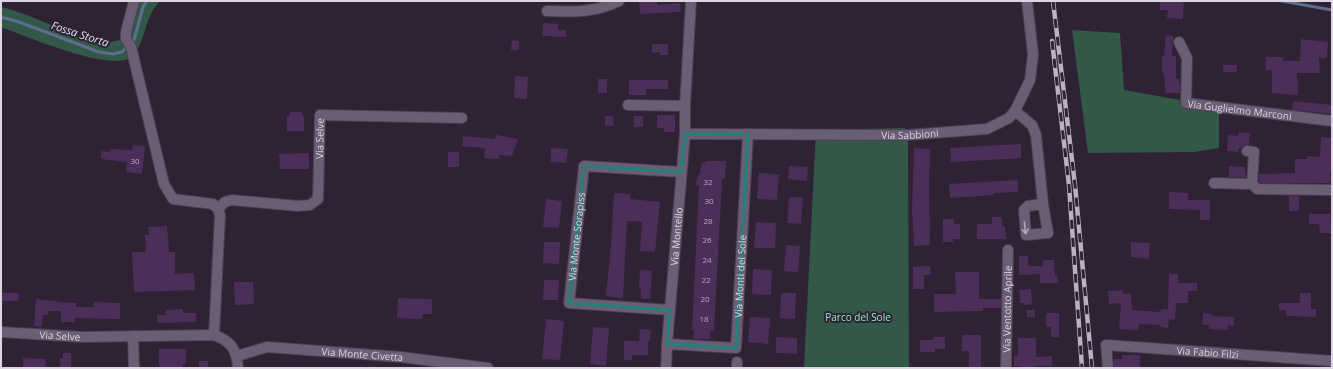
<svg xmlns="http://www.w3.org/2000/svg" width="1333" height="369" font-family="'Open Sans',sans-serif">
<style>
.green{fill:#325948}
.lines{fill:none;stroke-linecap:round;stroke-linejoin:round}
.stream{stroke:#5d6d8d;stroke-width:3}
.building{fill:#4b2f59}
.minor-casing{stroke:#4a404f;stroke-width:12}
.minor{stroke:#6b5d73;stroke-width:10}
.rail-casing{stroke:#bbb2c0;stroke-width:4.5}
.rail{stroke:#2e2234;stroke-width:3;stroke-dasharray:9;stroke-linecap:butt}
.oneway{stroke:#b5abba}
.marked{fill:none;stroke:#24807a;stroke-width:3;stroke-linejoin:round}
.labels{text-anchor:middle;stroke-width:4;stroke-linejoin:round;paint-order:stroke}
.number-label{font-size:8px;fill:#b8acbf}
.street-label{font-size:10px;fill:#ddd5e1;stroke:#2e2234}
.park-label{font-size:10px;fill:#90eec5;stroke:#2e2234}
.water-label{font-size:11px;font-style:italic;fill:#dae3f1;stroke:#2e2234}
</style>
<rect width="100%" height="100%" fill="#2e2234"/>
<!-- green -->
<path class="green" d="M139,1H160C145,16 146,38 134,55C118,76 23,35 1,27V7C27,13 51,26 76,35C85,38 93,42 103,42C111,43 119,40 127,38Z
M1072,30L1120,33L1124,90L1219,107V148L1194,152L1088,153Z
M905,128L908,137L909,368H804L816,130Z"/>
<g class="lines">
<!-- stream -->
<path class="stream" d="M1282,1L1332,10
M1,17L19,22L99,52L113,54L122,52L134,40L143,7L147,1"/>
</g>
<!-- building -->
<path class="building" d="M639,1H657V5L680,3L681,12L640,14Z
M1160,1H1184L1183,19L1167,18L1168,10H1160Z
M543,23L558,24V30H566V37L542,36Z
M1166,35L1173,36L1172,56H1176V79H1179L1180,93H1165L1164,73H1162V56H1164Z
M1301,39L1328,42L1327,58H1319L1320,73H1297L1298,95L1272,93V70H1266V57H1283V61H1300Z
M512,40L519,41V50H511Z
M652,44H668V55H660V52L652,53Z
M1223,65H1237V72H1223Z
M515,76L528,77L527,99L514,98Z
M598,79H607V93H598Z
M629,80H668V89H646V95H629Z
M1293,101L1332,105V114L1292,110Z
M290,112H302V116H304V131H287V116H290Z
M657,115H675V132H664V128H657Z
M605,116H613L614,126H605Z
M634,116H643V127H634Z
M1239,132L1250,133L1249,145H1245L1241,148H1239L1238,152L1227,151L1228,135L1238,136Z
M496,135L518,139L512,156L499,155V159L484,158L485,148L462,146L463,136L495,139Z
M1321,137L1332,138V172H1330V183H1260L1259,181V174L1295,173V159H1307V156L1320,157Z
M1021,144V158L951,162L950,148Z
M133,145L145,146L142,174L126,172L127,162L101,159V151L110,152V149L132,150Z
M551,148L568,149L566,163L551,162Z
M914,148L930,149L929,185L930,245L914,246L912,210Z
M448,152H459V167H448Z
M309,153V169H280L279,154Z
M707,161H726L725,179H722L714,331H710V339H693L694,330H692L699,185H696L697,177H698V174H700L701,164Z
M789,166L808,167L807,181L788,179Z
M1229,166L1245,167V174H1246V177H1229Z
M759,173L779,175L777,200L757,199Z
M1018,180V192L993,193L994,195L950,198L949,184Z
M1169,192L1188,193V200H1210V220H1200V210L1169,209Z
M614,193L630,194V199L660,202L655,252L640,251L642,222L627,221L623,298L606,296L611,245Z
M1289,196H1299V211H1289Z
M789,197L803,198L801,224L787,223Z
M546,199L562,201L559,228L543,227Z
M1309,214H1330L1331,233H1320L1319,224H1309Z
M992,217H1002V226H1005L1006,239H977V224H992Z
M943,219H954V224H960V239H953V242H943Z
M756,222L776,223L775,248H754Z
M167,226L169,252H175V274L194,273L195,290L134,292L132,252H146L145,235H149L148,227Z
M544,242H560L559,264L543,263Z
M1131,242L1150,243L1149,259L1131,257Z
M786,245L800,246L798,272L784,271Z
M1019,256H1028V266H1043V260H1054L1055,275H1057L1058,283H1040V274L1019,275Z
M930,266L931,275H924V289H913V267Z
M753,269L772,270L771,295L752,294Z
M640,270L652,271L650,299L641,298V289L639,288Z
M955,272H979V299H1001V308H983V311L934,312V294H956Z
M1169,274H1178V283H1197V291H1188V303H1176L1175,320L1169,319L1168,328L1160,327V325L1139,324L1138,330L1119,329L1121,303L1109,304L1108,291L1123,290V294L1131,293L1132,310L1160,312L1161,309H1168Z
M544,280H559L558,300H543Z
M234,282H253L254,304L235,305Z
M1031,289L1032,304L1024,305V303H1020L1019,290Z
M1,293H19L18,301H1Z
M781,293H796L795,319L780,318Z
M1300,293H1311V309H1316V317L1286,316V310H1279V303H1300Z
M398,298L432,299V314H423L422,319L397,318Z
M36,299L57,301V302L76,303V307H94V302L120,303V319L75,318V322H61V311H48V315H43L42,327L34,326Z
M183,309V313H196V322L157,323V315H166V310Z
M1027,310H1035V317H1027Z
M1046,313H1059V337H1051V327H1046Z
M1203,313L1212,314V316L1234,317V326L1228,325L1227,330L1209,329L1210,325H1202Z
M750,317L770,318L768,344L748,342Z
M546,319L564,321L560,360L542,359Z
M593,327L609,328L606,366L590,364Z
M640,329L651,330L650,341H648V355H632V360H624V341H639Z
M962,335H981V368H969V351H962Z
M776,337L797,338V354L776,353Z
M933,337H945V349H935V352H920V340H933Z
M1018,338H1036V357L1052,356V366H1034V368H1020V366H1014V356H1018Z
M159,349H186V364H183V368H160V365H159Z
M63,353H71V368L60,367V358H63Z
M1122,355H1140V368H1114V359H1122Z
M23,358L46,359L45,368H23Z
M199,361H208V368H199Z"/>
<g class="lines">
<defs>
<g id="minor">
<path d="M134,1L126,32V39L131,47L164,184L173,199L213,204L218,209L220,215L214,335"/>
<path d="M547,11C573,12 594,13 619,1"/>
<path id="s1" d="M1179,42L1187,58L1186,103L1332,121"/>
<path d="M628,105L685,106"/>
<path d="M1015,111L1032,125L1036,135L1043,204L1048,233L1026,235L1024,210L1028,206L1043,204"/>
<path id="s2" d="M685,134L908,135L987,129L1009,118L1015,111L1030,80L1033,54L1027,1"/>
<path d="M1247,151L1254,152L1252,184"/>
<path d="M1214,183L1252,184L1257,189L1332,190"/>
<path id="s3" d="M218,209L225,202L232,200L298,206L310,205L318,199L320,115L462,118"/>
<path id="s4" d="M670,310L569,303L584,166L681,172"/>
<path id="s5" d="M1,332L83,337L214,335C231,341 237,350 238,368"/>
<path d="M133,336L134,368"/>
<path id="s6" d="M667,344L736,348L748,134"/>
<path id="s7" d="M237,356L267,347L401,357L488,368"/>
<path d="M737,362V368"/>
<path id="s8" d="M666,368L667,344L685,134V106L691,1"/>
<path id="s9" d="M1006,368L1008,250"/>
<path id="s10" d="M1108,368L1106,345L1332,361"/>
</g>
</defs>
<!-- minor casing -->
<use href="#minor" class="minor-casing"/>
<!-- minor -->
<use href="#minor" class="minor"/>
<defs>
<path id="rail" d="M1053,1L1075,185L1092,368
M1052,41L1069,185L1082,368"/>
</defs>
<!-- rail casing -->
<use href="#rail" class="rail-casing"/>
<!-- rail -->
<use href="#rail" class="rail"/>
</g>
<!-- one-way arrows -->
<defs><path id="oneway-shaft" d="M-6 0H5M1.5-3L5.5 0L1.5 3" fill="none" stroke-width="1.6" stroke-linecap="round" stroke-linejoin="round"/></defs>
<use class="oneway" href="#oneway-shaft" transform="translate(1025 228) rotate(84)"/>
<!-- marked area -->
<path class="marked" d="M685,134H748L736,348L667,344L670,310L569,303L584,166L681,172Z"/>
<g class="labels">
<!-- number labels -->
<g class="number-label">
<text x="135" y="164">30</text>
<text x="708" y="185">32</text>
<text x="709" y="204">30</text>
<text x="708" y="224">28</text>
<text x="707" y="243">26</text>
<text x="707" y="263">24</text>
<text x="706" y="283">22</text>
<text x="705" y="302">20</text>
<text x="704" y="322">18</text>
</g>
<!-- street labels -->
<g class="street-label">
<text dy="4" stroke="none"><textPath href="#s1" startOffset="117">Via Guglielmo Marconi</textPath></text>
<text dy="4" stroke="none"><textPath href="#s2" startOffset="225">Via Sabbioni</textPath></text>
<text dy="4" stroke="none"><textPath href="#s3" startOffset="166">Via Selve</textPath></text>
<text dy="4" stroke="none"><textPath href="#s4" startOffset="168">Via Monte Sorapiss</textPath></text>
<text dy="4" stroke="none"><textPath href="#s8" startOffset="132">Via Montello</textPath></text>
<text dy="4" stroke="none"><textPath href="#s6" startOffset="141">Via Monti del Sole</textPath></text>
<text dy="4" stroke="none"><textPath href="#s9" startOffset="59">Via Ventotto Aprile</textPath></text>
<text dy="4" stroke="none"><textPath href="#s5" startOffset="59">Via Selve</textPath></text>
<text dy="4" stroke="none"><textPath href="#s10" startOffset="125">Via Fabio Filzi</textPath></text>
<text dy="4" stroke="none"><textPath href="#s7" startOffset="127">Via Monte Civetta</textPath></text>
</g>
<!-- park labels -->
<g class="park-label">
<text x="858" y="321">Parco del Sole</text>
</g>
<!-- water labels -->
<g class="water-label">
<text transform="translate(80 34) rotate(18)" y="4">Fossa Storta</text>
</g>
</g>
<!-- border -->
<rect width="1333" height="369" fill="none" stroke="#ddd5e1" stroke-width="4"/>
</svg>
